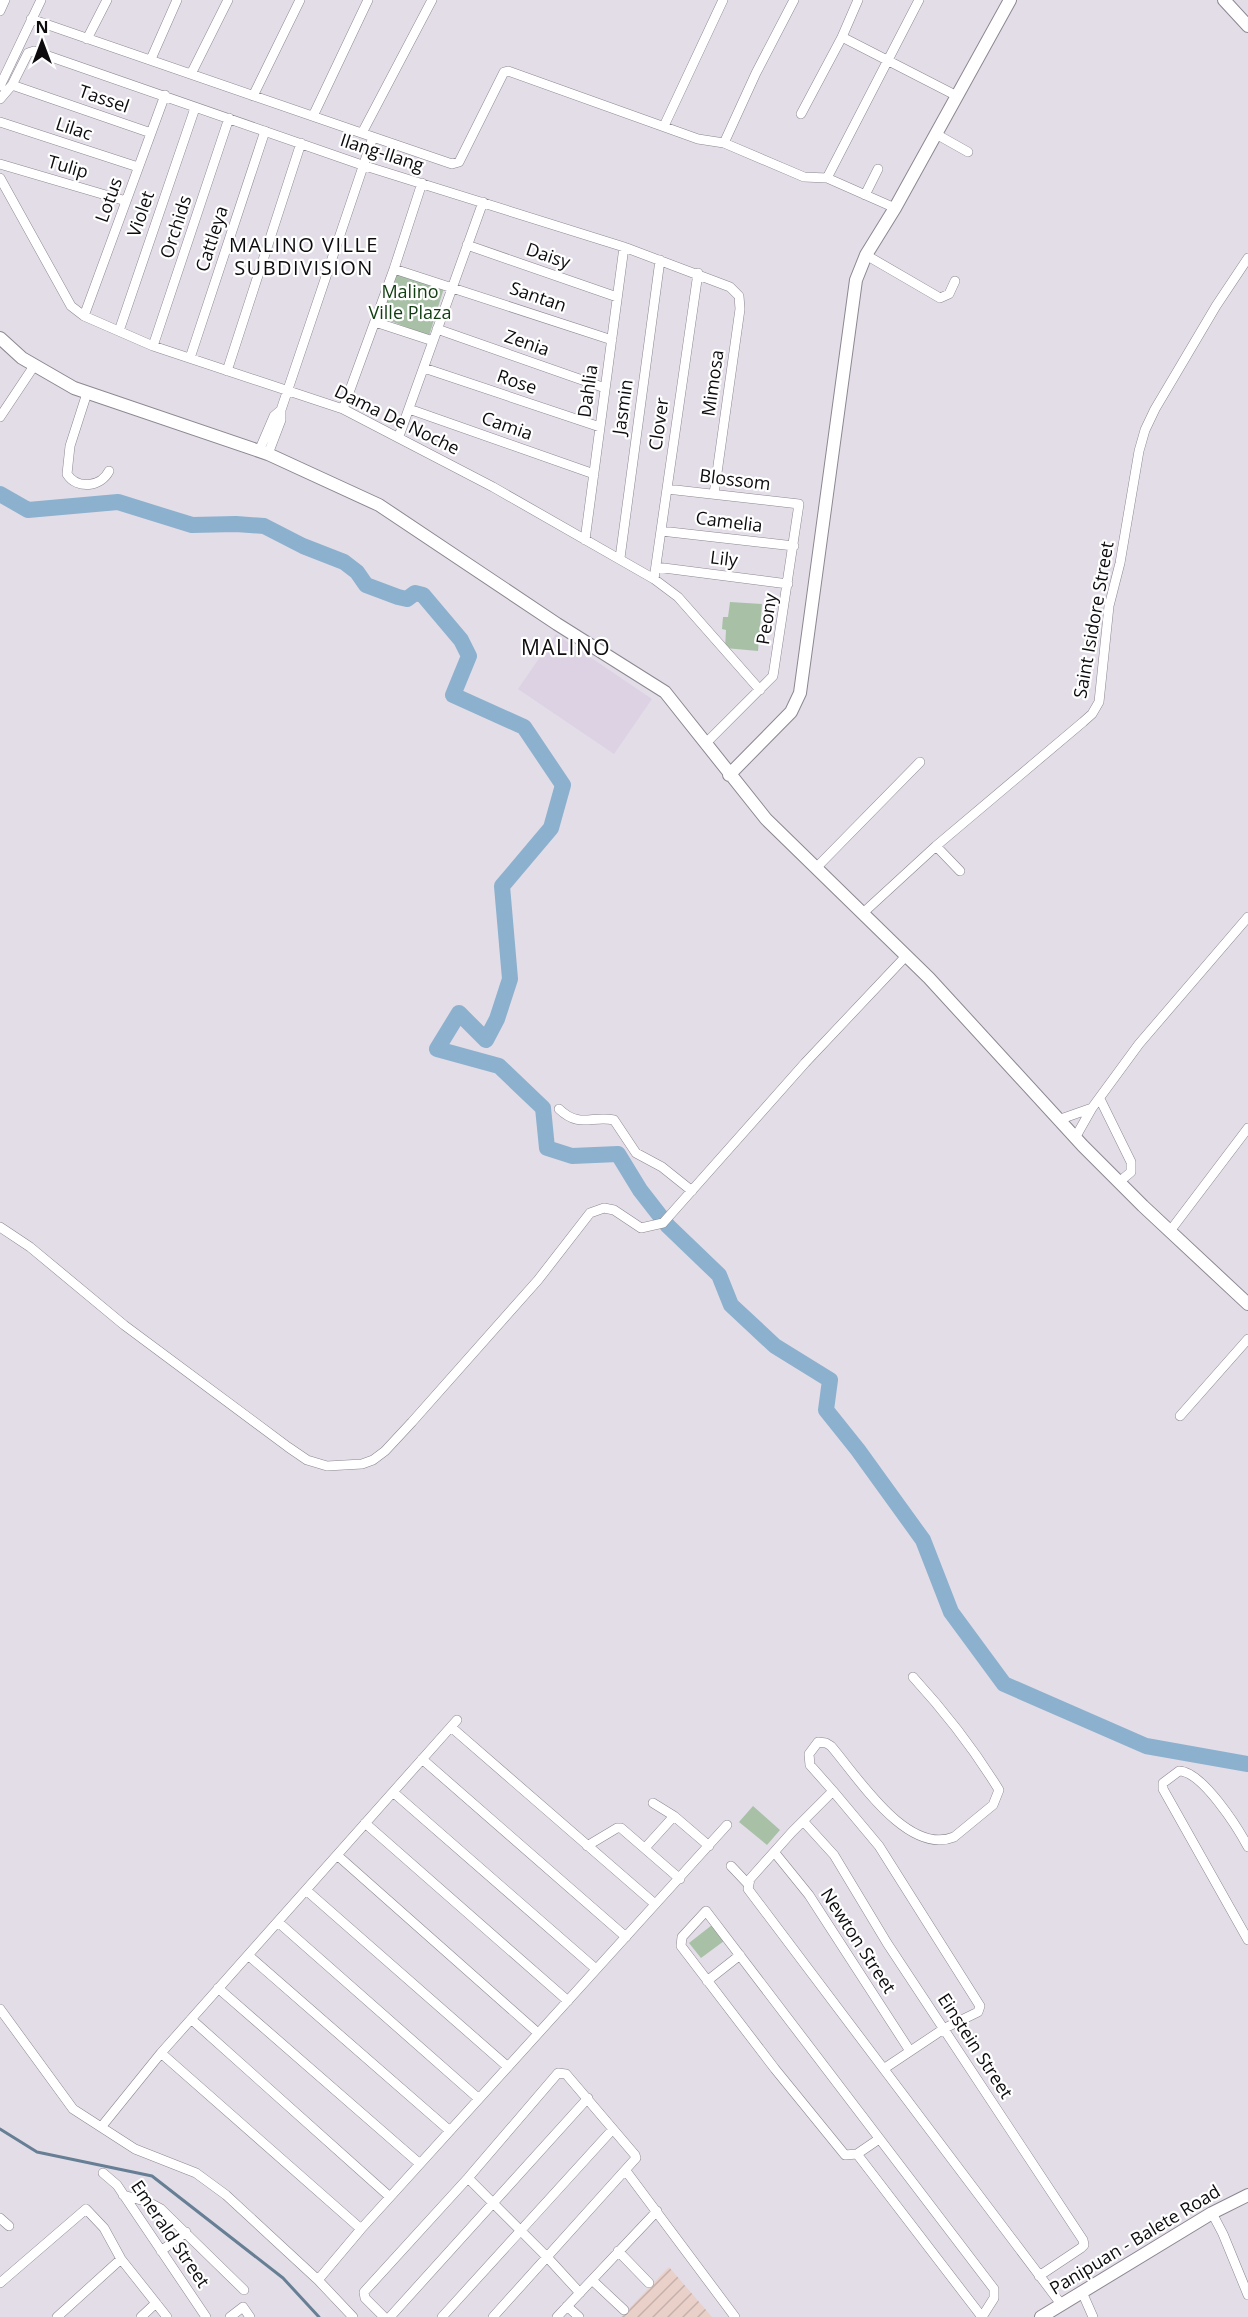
<svg xmlns="http://www.w3.org/2000/svg" width="1248" height="2317" font-family="'Open Sans',sans-serif">
<style>
.built{fill:#dcd2e4}
.industrial{fill:url(#industrial-furrows)}
.park{fill:#a8c1a6}
.lines{fill:none;stroke-linecap:round;stroke-linejoin:round}
.stream{stroke:#667f94;stroke-width:3}
.river{stroke:#8cb1ce;stroke-width:16}
.street-casing{stroke:#8d8791;stroke-width:10}
.secondary-casing{stroke:#8d8791;stroke-width:14}
.street{stroke:#fff;stroke-width:9}
.secondary{stroke:#fff;stroke-width:12}
.labels{text-anchor:middle;stroke-width:4.5;stroke-linejoin:round;paint-order:stroke}
.street-label{font-size:18px;fill:#0d0b0e;stroke:#fff}
.park-label{font-size:18px;fill:#103e10;stroke:#fff}
.neighbourhood-label{font-size:20px;letter-spacing:1.5px;fill:#0d0b0e;stroke:#fff}
.quarter-label{font-size:21px;letter-spacing:1.5px;fill:#0d0b0e;stroke:#fff}
</style>
<defs>
<pattern id="industrial-furrows" width="10" height="10" patternUnits="userSpaceOnUse" patternTransform="scale(1.5)"><rect width="10" height="10" fill="#e9d0c9"/><path d="M-1 1l2-2M0 10L10 0M9 11l2-2" fill="none" stroke="#c7b1ab"/></pattern>
</defs>
<rect width="100%" height="100%" fill="#e3dde8"/>
<!-- built -->
<path class="built" d="M556,634L652,699L614,754L518,689Z"/>
<!-- industrial -->
<path class="industrial" d="M669,2267L712,2317H621Z"/>
<!-- park -->
<path class="park" d="M393,271L444,288L429,336L378,316Z
M730,602L762,604L758,651L725,648L726,630L722,629L723,617H728Z
M753,1806L780,1830L767,1845L739,1822Z
M712,1925L724,1941L701,1958L689,1943Z"/>
<g class="lines">
<!-- stream -->
<path class="stream" d="M0,2129L37,2152L152,2176L283,2278L319,2317"/>
<!-- river -->
<path class="river" d="M0,494L28,510L118,502L192,525L236,524L264,526L303,546L344,562L357,572L366,585L398,597L407,599L415,593L423,595L461,640L469,656L453,695L524,727L563,785L551,828L502,886L510,979L497,1019L486,1040L459,1013L437,1049L499,1066L543,1108L547,1148L572,1156L618,1154L640,1190L668,1226L719,1275L731,1305L775,1346L830,1380L826,1410L858,1450L923,1540L951,1612L1004,1684L1146,1746L1248,1764"/>
<defs>
<path id="street" d="M0,11L5,0
M31,19L373,137L281,410V420L268,454
M842,37L957,96
M87,39L107,0
M151,59L177,0
M191,74L228,0
M12,85L151,133
M0,86L41,0
M253,96L300,0
M0,99L12,85L28,53L34,51L362,165L624,247L730,287L739,296L740,309L714,494
M801,114L842,37L858,0
M313,116L368,0
M0,122L138,167
M664,126L723,0
M362,133L432,0
M936,134L968,152
M373,137L452,164L459,162L504,72L508,71L698,139L724,143L804,177L827,178L919,0
M724,143L756,73L794,0
M0,164L126,201
M0,178L71,306L84,316L153,346L343,409L493,487L654,579L678,597L760,690
M827,178L895,208
M865,195L878,169
M467,245L617,297
M866,255L940,298L949,294L955,281
M394,269L612,340
M84,316L165,95
M375,322L433,341
M437,329L605,388
M119,331L195,108
M153,346L229,118
M190,358L265,131
M424,368L600,427
M227,371L301,143
M87,393L70,446L67,474C77,490 101,487 109,471
M343,409L394,269L422,183
M409,409L594,474
M0,417L34,366
M399,436L483,202
M259,451L274,416L281,410
M667,489L799,504L773,676L705,744
M661,531L794,546
M585,540L624,247
M620,558L660,260
M656,567L788,584
M654,579L698,273
M936,846L960,871
M816,868L920,762
M863,913L936,846L1083,722L1092,714L1099,702L1109,606L1120,563L1139,451L1145,430L1155,409L1216,306L1248,258
M1100,1099L1131,1162V1172L1119,1182
M559,1109C580,1129 592,1115 614,1120L636,1153L662,1167L692,1191
M1058,1120L1092,1108L1139,1044L1248,917
M1075,1138L1092,1108
M0,1227L30,1247L124,1325L288,1447L307,1460L327,1466L362,1464L373,1460L385,1451L412,1422L538,1280L590,1213L604,1208L614,1210L641,1228L663,1223L805,1063L907,955
M1170,1231L1248,1128
M1180,1416L1248,1339
M451,1727L655,1904
M422,1759L626,1937
M833,1791L810,1765L809,1754L818,1742L826,1743L831,1746C857,1776 907,1856 954,1837L993,1805L999,1790C974,1749 945,1712 913,1677
M393,1792L596,1969
M653,1803L674,1816L709,1846
M804,1822L834,1855L887,1943L1083,2240L1084,2245L1081,2248L1039,2276
M365,1823L568,2001
M587,1846L617,1828H621L680,1879
M1248,1847C1238,1828 1202,1771 1179,1771L1163,1783V1789L1248,1940
M645,1848L674,1816
M775,1853L809,1895L910,2051
M337,1855L538,2033
M731,1866L748,1884
M306,1890L508,2067
M706,1911L994,2289V2298L982,2317L857,2154L845,2155L775,2069L681,1946L682,1937Z
M278,1922L479,2099
M248,1955L450,2131
M707,1981L740,1955
M218,1988L420,2164
M0,2009L73,2109L135,2149L196,2173L226,2195L318,2280L353,2317
M191,2019L390,2197
M161,2053L361,2229
M885,2068L945,2028L978,2012L980,2006L879,1846L833,1791L792,1832L750,1879L748,1889L1061,2304
M102,2126L161,2053L457,1720
M857,2154L879,2139
M626,2171L735,2317
M103,2173L117,2185L206,2317
M468,2178L547,2257L580,2293
M123,2195L148,2202L161,2209L244,2290
M1212,2213L1223,2234L1248,2295
M0,2218L9,2226
M161,2251L186,2232
M618,2251L649,2283
M318,2280L361,2229L727,1825
M592,2280L624,2310
M0,2283L86,2209L104,2228L121,2259L167,2317
M1082,2292L1093,2317
M567,2306L579,2317
M57,2317L121,2259
M141,2317L156,2303
M230,2317L243,2307L250,2317
M384,2317L365,2298L364,2292L468,2178L558,2073L566,2074L635,2155L636,2158L493,2317
M390,2317L588,2098
M442,2317L613,2129
M557,2317L657,2211"/>
<path id="secondary" d="M1224,0L1248,26
M0,338L22,358L74,388L268,454L379,505L557,624L665,692L766,819L929,978L1083,1146L1143,1206L1248,1304
M729,775L791,712L800,693L856,280L866,255L895,208L1010,0
M1041,2317L1212,2213L1248,2195"/>
</defs>
<!-- street casing -->
<use href="#street" class="street-casing"/>
<!-- secondary casing -->
<use href="#secondary" class="secondary-casing"/>
<!-- street -->
<use href="#street" class="street"/>
<!-- secondary -->
<use href="#secondary" class="secondary"/>
</g>
<g class="labels">
<!-- street labels -->
<g class="street-label">
<text transform="translate(104 99) rotate(19)" y="6">Tassel</text>
<text transform="translate(74 129) rotate(18)" y="6">Lilac</text>
<text transform="translate(382 153) rotate(18)" y="6">Ilang-Ilang</text>
<text transform="translate(68 167) rotate(16)" y="6">Tulip</text>
<text transform="translate(109 200) rotate(-70)" y="6">Lotus</text>
<text transform="translate(141 214) rotate(-71)" y="6">Violet</text>
<text transform="translate(176 227) rotate(-72)" y="6">Orchids</text>
<text transform="translate(212 239) rotate(-72)" y="6">Cattleya</text>
<text transform="translate(548 256) rotate(19)" y="6">Daisy</text>
<text transform="translate(538 297) rotate(19)" y="6">Santan</text>
<text transform="translate(527 343) rotate(19)" y="6">Zenia</text>
<text transform="translate(517 382) rotate(19)" y="6">Rose</text>
<text transform="translate(713 383) rotate(-82)" y="6">Mimosa</text>
<text transform="translate(588 391) rotate(-82)" y="6">Dahlia</text>
<text transform="translate(623 407) rotate(-82)" y="6">Jasmin</text>
<text transform="translate(397 420) rotate(26)" y="6">Dama De Noche</text>
<text transform="translate(659 424) rotate(-82)" y="6">Clover</text>
<text transform="translate(507 426) rotate(19)" y="6">Camia</text>
<text transform="translate(735 480) rotate(7)" y="6">Blossom</text>
<text transform="translate(729 522) rotate(7)" y="6">Camelia</text>
<text transform="translate(724 559) rotate(7)" y="6">Lily</text>
<text transform="translate(767 619) rotate(-81)" y="6">Peony</text>
<text transform="translate(1094 620) rotate(-80)" y="6">Saint Isidore Street</text>
<text transform="translate(858 1941) rotate(57)" y="6">Newton Street</text>
<text transform="translate(975 2046) rotate(57)" y="6">Einstein Street</text>
<text transform="translate(170 2234) rotate(56)" y="6">Emerald Street</text>
<text transform="translate(1135 2240) rotate(-31)" y="6">Panipuan - Balete Road</text>
</g>
<!-- park labels -->
<g class="park-label">
<text x="410" y="298">Malino<tspan x="410" dy="21">Ville Plaza</tspan></text>
</g>
<!-- neighbourhood labels -->
<g class="neighbourhood-label">
<text x="304" y="252">MALINO VILLE<tspan x="304" dy="23">SUBDIVISION</tspan></text>
</g>
<!-- quarter labels -->
<g class="quarter-label">
<text x="566" y="655">MALINO</text>
</g>
</g>
<!-- north arrow -->
<g transform="translate(42 42)" stroke="#ffffff" stroke-width="4.5" paint-order="stroke">
<path d="M0-4.5L10 22L0 15L-10 22Z" fill="#0d0b0e"/>
<text y="-9" font-size="16" font-weight="bold" text-anchor="middle" fill="#0d0b0e">N</text>
</g>
</svg>
